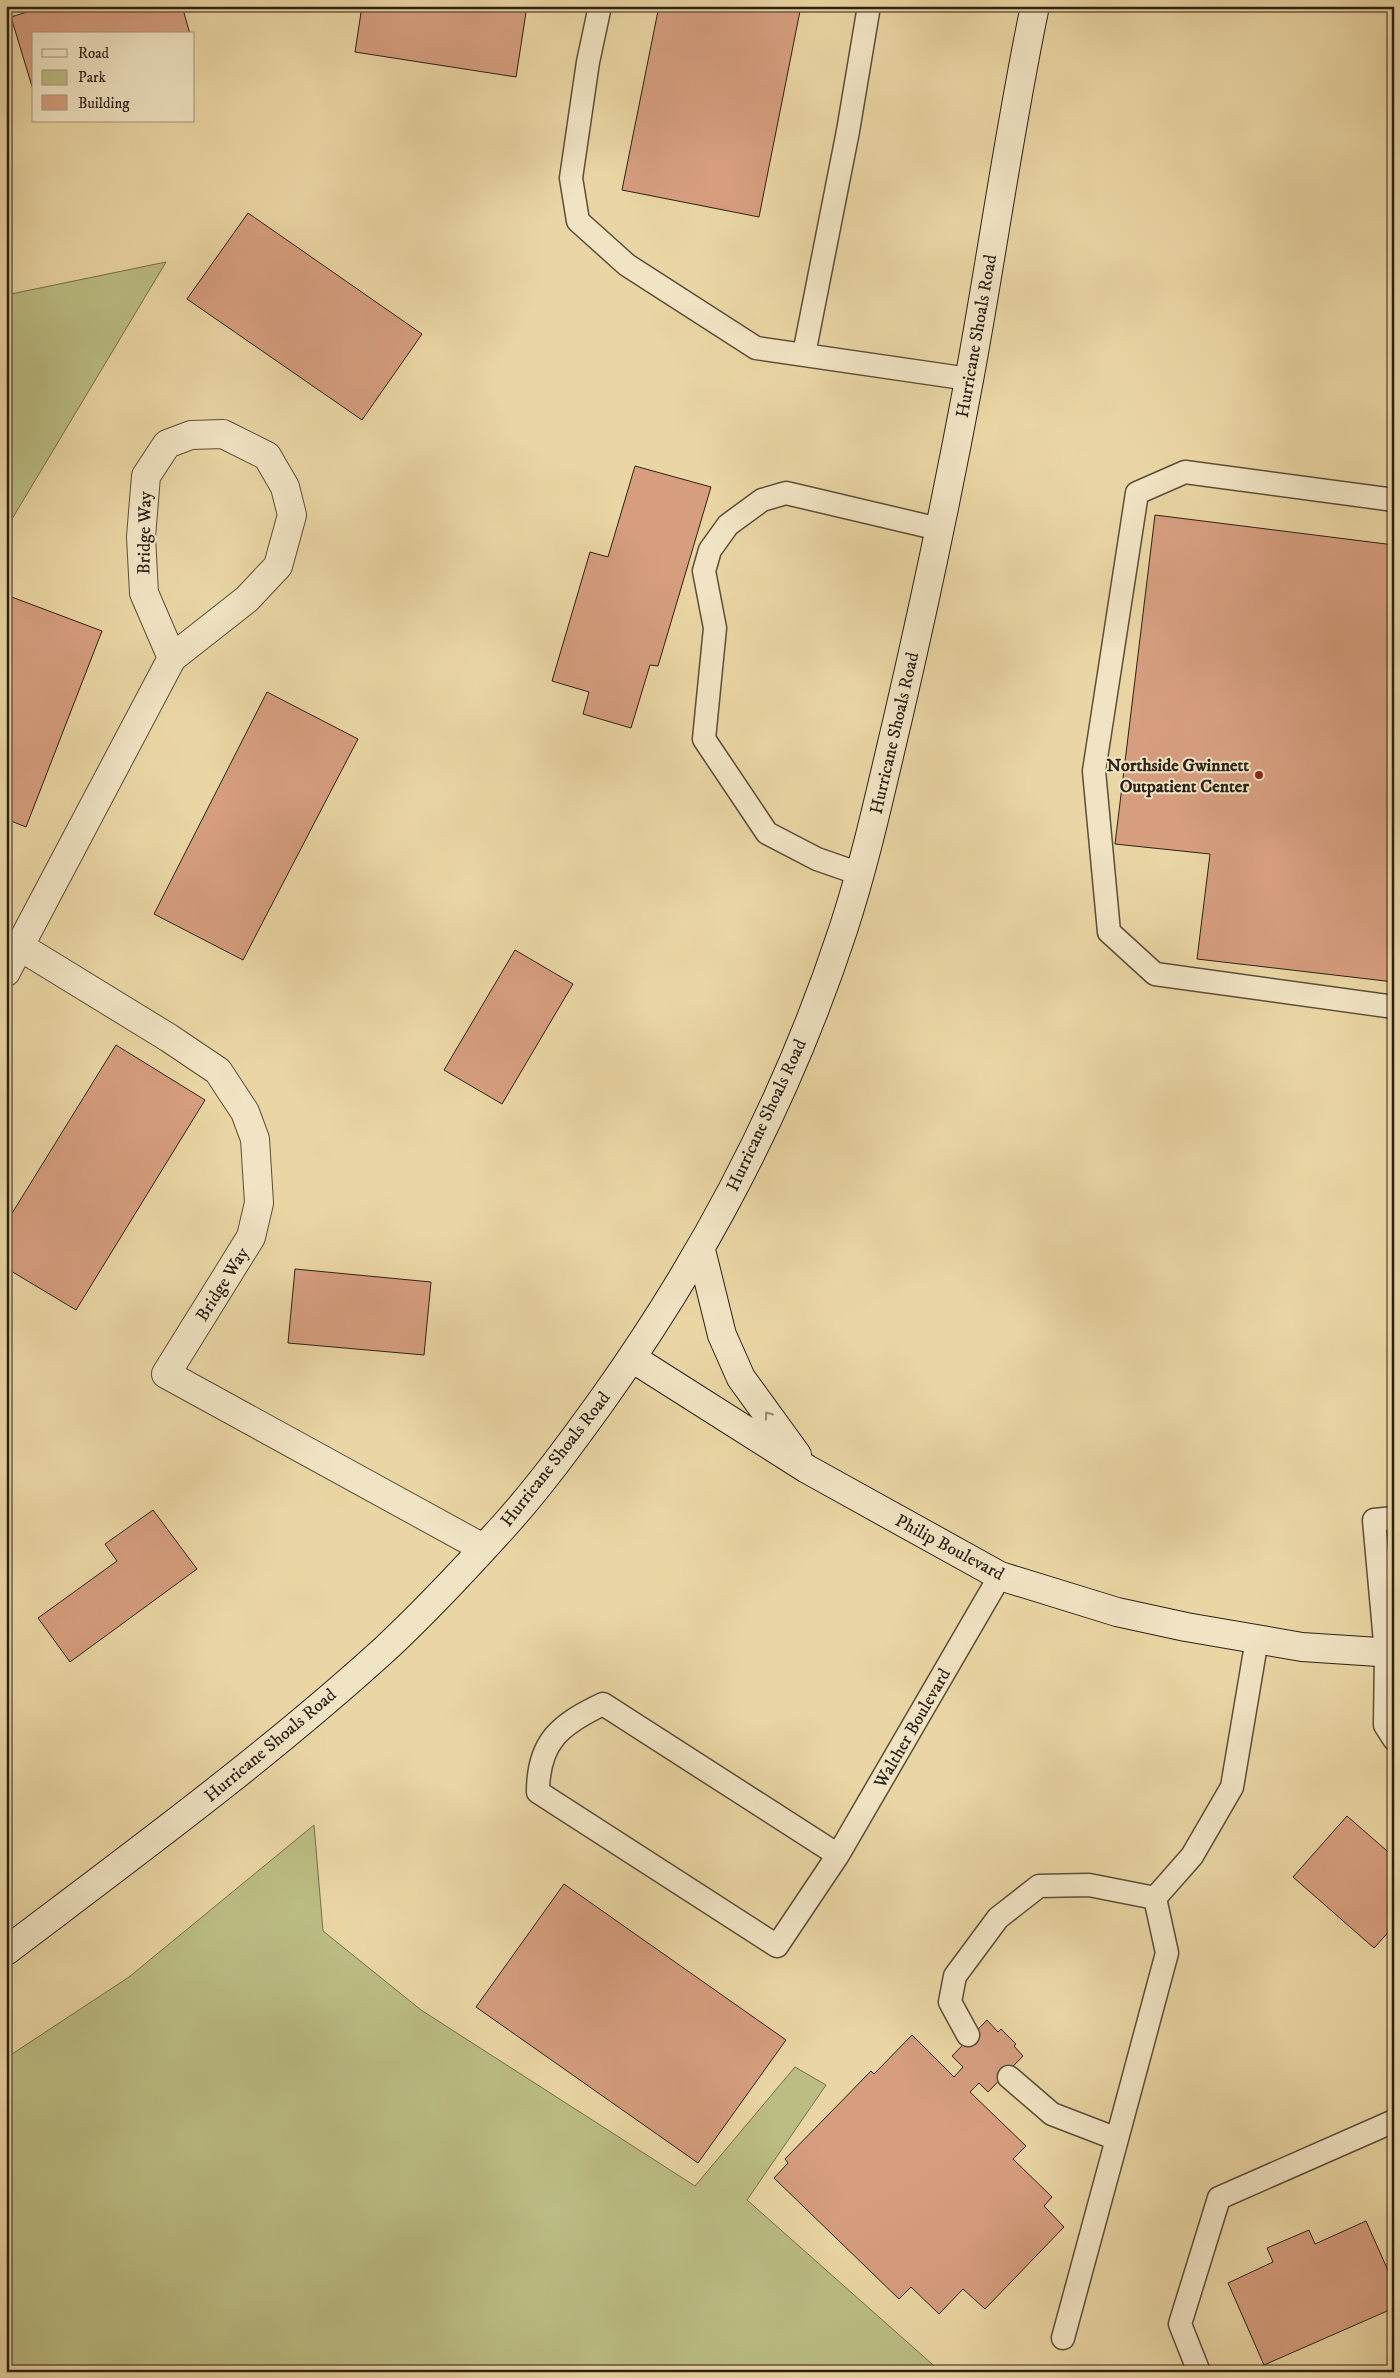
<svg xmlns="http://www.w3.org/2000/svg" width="1400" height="2378" font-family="'IM FELL DW Pica',serif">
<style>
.green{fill:#bbbd83;stroke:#746f4c}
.building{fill:#d69e7f;stroke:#2c2115}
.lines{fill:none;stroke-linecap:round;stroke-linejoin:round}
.lane-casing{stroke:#5c4e39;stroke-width:25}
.street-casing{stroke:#5c4e39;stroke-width:30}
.secondary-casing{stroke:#2c2115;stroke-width:30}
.lane{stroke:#f1e4c4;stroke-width:22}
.street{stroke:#f1e4c4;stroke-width:28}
.secondary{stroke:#f1e4c4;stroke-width:28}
.oneway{stroke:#988c75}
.poi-dot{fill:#8f2418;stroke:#f1e4c4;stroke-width:2}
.labels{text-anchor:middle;stroke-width:4;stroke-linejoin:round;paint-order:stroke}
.street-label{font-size:18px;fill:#2c2115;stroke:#f1e4c4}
.poi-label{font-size:18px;font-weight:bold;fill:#2c2115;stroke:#f1e4c4;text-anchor:end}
</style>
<rect width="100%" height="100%" fill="#ead6a4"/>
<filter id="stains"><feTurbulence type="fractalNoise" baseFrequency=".004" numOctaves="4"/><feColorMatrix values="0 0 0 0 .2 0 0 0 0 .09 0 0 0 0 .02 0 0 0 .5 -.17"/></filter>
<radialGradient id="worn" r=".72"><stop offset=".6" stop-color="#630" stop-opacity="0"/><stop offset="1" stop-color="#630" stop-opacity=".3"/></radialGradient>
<!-- green -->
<path class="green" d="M166,262L6,529V295Z
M314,1825L323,1931L421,2010L695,2186L795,2067L826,2085L747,2200L941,2372H6V2058L129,1977Z"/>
<!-- building -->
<path class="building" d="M46,6H182L190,34H34V93L11,17Z
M362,6H527L516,77L355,52Z
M659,6H801L759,217L622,190Z
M248,213L422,334L362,420L187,299Z
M635,466L711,487L658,666L650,665L631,728L583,714L589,692L552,681L590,552L608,557Z
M1155,515L1394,545V982L1197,959L1210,854L1115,844Z
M9,596L102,631L26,827L6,819V604Z
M267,692L358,739L243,960L154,914Z
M515,950L573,984L502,1104L444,1070Z
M116,1045L205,1100L76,1310L6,1268V1223Z
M295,1269L431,1282L424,1355L288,1343Z
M153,1510L197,1569L70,1662L38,1618L117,1561L105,1544Z
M1347,1816L1394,1857V1926L1374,1948L1293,1877Z
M564,1884L786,2040L698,2163L476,2007Z
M987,2020L998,2032L1001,2029L1016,2044L1014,2046L1023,2056L988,2092L979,2083L970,2092L1026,2146L1013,2159L1052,2197L1044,2206L1064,2227L985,2309L963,2289L939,2314L911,2287L899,2299L774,2178L788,2163L785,2159L871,2071L874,2074L912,2035L954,2077L963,2067L952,2056Z
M1366,2221L1394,2284V2308L1264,2365L1228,2283L1273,2262L1267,2248L1309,2230L1315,2244Z"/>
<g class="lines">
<defs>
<path id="lane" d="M600,6L588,62L571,178L578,221L627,265L756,348L969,379
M804,354L848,131L869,6
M1394,500L1185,472L1137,493L1094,771L1109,932L1155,974L1394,1007
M860,874L817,859L767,833L704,739L715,628L704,571L710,550L728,525L762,500L786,493L939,529
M1394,1518L1374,1520L1386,1653L1385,1725L1394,1739
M838,1855L603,1704C561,1724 538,1741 538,1792L777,1946L838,1855L1000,1576
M968,2035L950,2002L955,1976L998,1918L1039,1886L1089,1885L1155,1898L1192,1856L1232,1787L1257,1639
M1009,2077L1052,2114L1117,2139L1167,1953L1155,1898
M1063,2338L1117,2139
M1199,2372L1180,2324L1219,2198L1394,2121"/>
<path id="street" d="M223,434L267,456L285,487L292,515L278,566L247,599L172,658L144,593L141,537L146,476L167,444L191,435Z
M19,946L169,1038L218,1071L245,1112L255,1139L259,1203L251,1237L166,1374L483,1548
M6,972L172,658"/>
<path id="secondary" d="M701,1250L722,1335L741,1378L797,1455
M632,1358L807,1469L1000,1576L1117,1612L1186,1627L1302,1647L1394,1653
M6,1951C134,1854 265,1758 384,1650C426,1611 466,1568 504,1526C540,1486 572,1442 603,1399C705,1256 788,1097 843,930C866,860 881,789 898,718C924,606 948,493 969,380C992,256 1009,130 1035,6"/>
</defs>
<!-- lane casing -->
<use href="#lane" class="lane-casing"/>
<!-- street casing -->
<use href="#street" class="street-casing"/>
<!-- secondary casing -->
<use href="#secondary" class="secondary-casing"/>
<!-- lane -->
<use href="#lane" class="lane"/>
<!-- street -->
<use href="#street" class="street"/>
<!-- secondary -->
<use href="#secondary" class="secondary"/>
</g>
<!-- one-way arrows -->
<defs><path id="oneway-chevron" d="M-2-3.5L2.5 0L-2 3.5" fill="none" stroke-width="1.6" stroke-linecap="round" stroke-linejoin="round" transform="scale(1.25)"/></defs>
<use class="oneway" href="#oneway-chevron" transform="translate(768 1415) rotate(-126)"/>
<!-- markers -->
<circle class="poi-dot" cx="1259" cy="775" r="5"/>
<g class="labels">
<!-- street labels -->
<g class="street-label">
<text transform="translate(976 336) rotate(-80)" y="6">Hurricane Shoals Road</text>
<text transform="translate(144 533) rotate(-89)" y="6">Bridge Way</text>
<text transform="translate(894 733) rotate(-77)" y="6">Hurricane Shoals Road</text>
<text transform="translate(766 1115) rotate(-65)" y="6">Hurricane Shoals Road</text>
<text transform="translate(222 1284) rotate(-58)" y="6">Bridge Way</text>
<text transform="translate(555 1459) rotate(-52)" y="6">Hurricane Shoals Road</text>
<text transform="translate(950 1547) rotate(28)" y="6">Philip Boulevard</text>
<text transform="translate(912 1728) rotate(-60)" y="6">Walther Boulevard</text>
<text transform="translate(270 1745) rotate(-40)" y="6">Hurricane Shoals Road</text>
</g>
<!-- poi labels -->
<g class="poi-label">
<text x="1249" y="771">Northside Gwinnett<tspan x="1249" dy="21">Outpatient Center</tspan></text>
</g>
</g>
<!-- margin -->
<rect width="1400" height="2378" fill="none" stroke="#ead6a4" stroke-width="25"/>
<rect x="8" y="8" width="1385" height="2363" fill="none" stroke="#2c2115" stroke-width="2.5"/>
<rect x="12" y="12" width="1375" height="2353" fill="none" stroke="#2c2115"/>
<!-- legend -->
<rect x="32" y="32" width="162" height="90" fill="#f1e4c4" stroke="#a2967e"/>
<rect x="42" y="49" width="25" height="8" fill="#f1e4c4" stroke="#a2967e"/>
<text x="78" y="58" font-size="15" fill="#2c2115">Road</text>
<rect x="42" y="70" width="25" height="15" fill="#bbbd83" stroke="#a2967e"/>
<text x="78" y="82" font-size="15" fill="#2c2115">Park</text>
<rect x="42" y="95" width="25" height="15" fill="#d69e7f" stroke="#a2967e"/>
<text x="78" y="108" font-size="15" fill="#2c2115">Building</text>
<rect width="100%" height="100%" filter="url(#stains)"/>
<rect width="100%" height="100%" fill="url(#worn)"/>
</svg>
